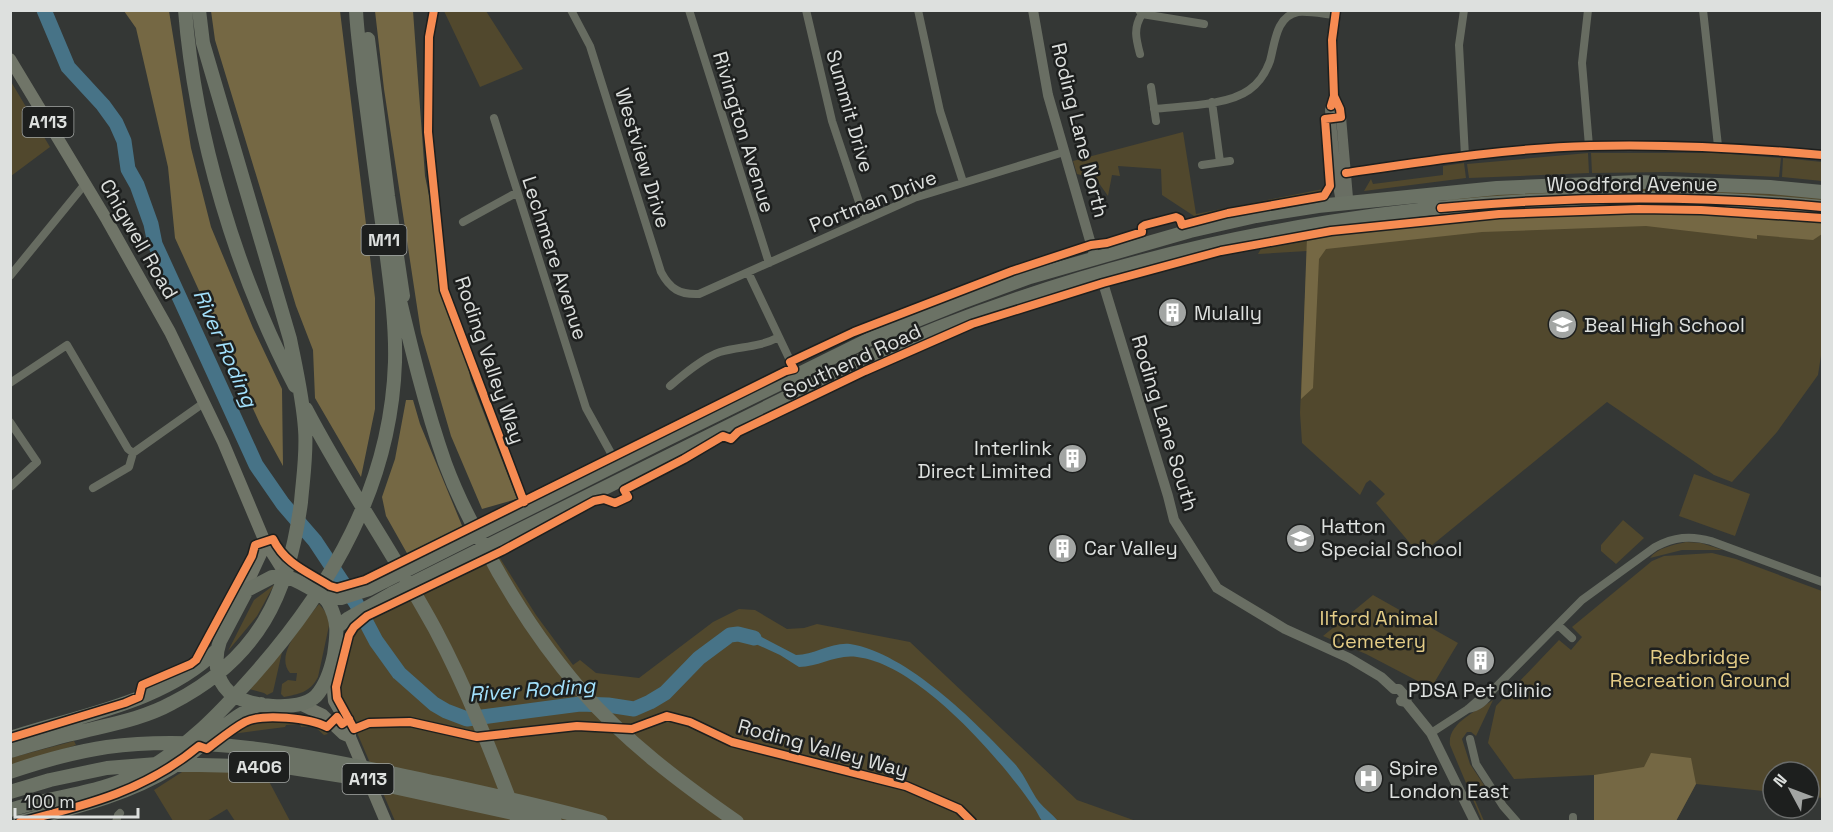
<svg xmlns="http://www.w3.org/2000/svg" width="1833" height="832" font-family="'Space Grotesk',sans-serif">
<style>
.green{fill:#51482d}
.forest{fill:#756844}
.water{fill:#477387}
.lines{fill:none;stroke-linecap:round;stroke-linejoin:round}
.river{stroke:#477387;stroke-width:15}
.street{stroke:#676c61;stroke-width:8}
.secondary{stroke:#696e63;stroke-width:10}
.primary{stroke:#707568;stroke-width:12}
.highway{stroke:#6b7265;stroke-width:14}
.cycleway-casing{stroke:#1d1f1e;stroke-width:11}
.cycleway{stroke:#f68b52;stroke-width:8}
.labels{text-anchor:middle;stroke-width:5;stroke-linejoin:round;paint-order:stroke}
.shield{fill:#1d1f1e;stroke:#a3a6a4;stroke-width:1.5}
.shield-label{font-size:18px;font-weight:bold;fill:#dde0de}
.street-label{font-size:20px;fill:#dde0de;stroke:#1d1f1e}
.poi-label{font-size:20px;fill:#dde0de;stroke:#1d1f1e;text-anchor:start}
.park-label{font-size:20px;fill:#e4cc86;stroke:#1d1f1e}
.water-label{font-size:21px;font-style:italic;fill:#a2e0fc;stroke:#1d1f1e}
</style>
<rect width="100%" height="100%" fill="#343735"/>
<!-- green -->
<path class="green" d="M444,11H486L523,69L480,87Z
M10,80L50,147L11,176H10Z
M1183,132L1196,214L1323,189L1329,183L1326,192L1194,216L1162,195L1161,169L1118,166L1120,176L1112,175L1108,196L1096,179L1077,174L1073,161Z
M1588,153L1589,173L1469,178L1467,164Z
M1591,153H1719L1781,158L1779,177L1672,172L1592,173Z
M1783,158L1822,162V181L1782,177Z
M1464,163L1466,178L1364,191L1371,179L1373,184L1443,175V166Z
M1628,187L1732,190L1822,198V202L1438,200L1480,194Z
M1655,222L1822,234V349L1818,375L1777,432L1732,482L1714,475L1607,402L1420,555L1376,503L1385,494L1370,480L1366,483L1360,495L1302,443L1300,413L1307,251L1258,254L1263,245L1307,237V240Z
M1694,474L1750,494L1735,536L1679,516Z
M1623,520L1644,538L1616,564L1601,551V545Z
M1686,542L1701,543L1723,550H1682L1650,558C1657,548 1673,545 1686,542Z
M1712,553L1736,559L1822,591V798L1809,796V772H1773V792L1696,784L1676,821H1594V775L1514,779L1488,743L1496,706L1559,640L1571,650L1582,637L1572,627L1652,561L1664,556Z
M498,555L536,615L573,665L580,660L596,673L639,678L713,622L739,609L755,610L787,629L804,628L817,624L910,642L1077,800L1136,821H395L355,728L340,702L338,689L349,641L356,632L380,614Z
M274,585L257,616L228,651L254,600Z
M1373,595L1458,643L1431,688L1366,654L1323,636Z
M319,604L328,615L330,621L318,677C310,693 298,694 284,697L281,694L282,684L288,680L296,681L297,673H290C273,653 307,620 319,604Z
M282,652L273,692L267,695L264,693L249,689Z
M1493,700L1476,736L1471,732H1467L1462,739L1470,764L1488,791L1474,798L1484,821H1482L1450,745C1447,723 1477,711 1493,700Z
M265,712L309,716L307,719C279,717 256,711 233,729L229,728L255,713Z
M265,720L313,723L327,730L325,731L328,734L324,735L314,726L301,727L300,724L286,725L285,727L232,734L245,725Z
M74,741L76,745L11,767L10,758Z
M182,772H264L290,821H235L227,809L207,821H173L154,790Z"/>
<!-- forest -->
<path class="forest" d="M124,11H169L191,148L211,227L253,328L282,389L283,466L260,424L175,238L168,167L136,28Z
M211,11H340L375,298V409L361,477L315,398L313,350L296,306L215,40Z
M375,11H413L425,176L444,268L471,380L517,499L482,509L451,436L421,333L384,89Z
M1714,211L1822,220V234L1813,240L1757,235V239L1646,226L1482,232L1326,249L1319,259L1313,388L1301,399L1307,237L1494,215Z
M406,400H413L420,424L463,528L408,555L386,516L382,497L395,459Z
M1651,753L1691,758L1696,784L1676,821H1594V775L1644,767Z"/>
<!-- water -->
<path class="water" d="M729,629L750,631L796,655C814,655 832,642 850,644C907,653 976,722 1014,763C1025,775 1030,790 1039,802C1045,809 1052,814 1058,821H1042C1039,817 1037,811 1033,806C999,757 918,664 857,657C836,654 819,667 799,667L780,655L749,641L737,639Z"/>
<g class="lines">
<!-- river -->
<path class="river" d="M44,10L68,67L103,105L116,123L124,141L128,169L137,185L151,224L155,244L256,465L283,504L315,541L356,603L376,641L399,673L434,704L446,711L467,719L580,704L608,705L634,709L650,702L665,693L699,658L730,635L738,634L754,638"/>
<!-- street -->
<path class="street" d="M571,10L590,46L661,272C670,289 680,295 699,294L914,198L1064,152
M689,10L769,263
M806,10L832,121L865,220
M918,10L940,111L963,182
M1139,10L1142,14C1133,28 1136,39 1140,54
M1464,10L1459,45L1465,156
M1588,10L1582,63L1589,146
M1703,10L1718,146
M1142,14L1204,24
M1151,87L1156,121
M1212,102L1220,162
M1154,109C1180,106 1227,106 1249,90C1259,83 1266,72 1270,61C1275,43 1276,16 1298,12C1310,11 1324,14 1335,15
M494,118L586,408L617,464
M1202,165L1230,161
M1343,173C1424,161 1507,150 1589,146C1667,143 1745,148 1822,155
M463,222L516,193
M748,272L797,375
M10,276L85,184
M790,362C888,316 988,278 1091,245
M10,383L67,345L128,449L133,453L205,402
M670,386C683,375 704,357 720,352C741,346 758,348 779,337
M10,422L37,462L10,487
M93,488L129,467L133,453
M1558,625L1572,638
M1468,709C1479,707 1486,701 1491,692L1582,600L1655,547C1674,537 1690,535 1711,541L1822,582
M1431,733L1468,709L1484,695L1491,692
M1470,739L1476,764L1503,806L1517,822
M116,822L118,815L120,813
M1573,822V817"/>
<!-- secondary -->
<path class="secondary" d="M1033,10L1048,95L1095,258
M1336,10L1332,40L1334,96L1330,110L1336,174L1340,197L1344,204
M1334,96L1340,109L1341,117L1348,198L1344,204
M1100,273L1168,496L1174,520L1217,588L1285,629L1349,658L1381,677L1394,689H1399L1407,698L1406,702
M1401,701L1406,702L1431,733L1475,822"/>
<!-- primary -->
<path class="primary" d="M10,59L107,220L170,332L223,442L265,542L287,577
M247,590L248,582L266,543
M331,671L334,701L350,728V737L386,822
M302,705L323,715L343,734L350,737"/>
<!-- highway -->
<path class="highway" d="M185,10C195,136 237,275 295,386
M368,39L388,196L403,296
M397,288C411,347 425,406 445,463C455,490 468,517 482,542C509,594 542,645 580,689C625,741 681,783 737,822
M306,409C345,484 394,554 435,629C468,691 493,756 518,822
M272,577C276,577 282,576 286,577C294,578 324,595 328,602C339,621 337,635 334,655C331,669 326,685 316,696C299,713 246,707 229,692C215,679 214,658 220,641L247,590Z
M326,598H341L369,589L663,441L870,339L962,302L1030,277L1190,231L1256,216L1318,206L1497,188L1638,182L1770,187L1822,192
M338,626L349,618L391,594L860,361C1160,226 1495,176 1822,207
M10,738C80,715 163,703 217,650
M10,751C31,745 51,739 72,734C106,725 141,720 172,703C258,659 289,595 301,502C303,478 307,453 305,429C303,399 296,369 290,339L203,43L199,10
M10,772C42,761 74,752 107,747C208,733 312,757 410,777C474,791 538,804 601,822
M10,792L50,780L107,768L157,764L242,766L292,768L343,776L555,822
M10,810C55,796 103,793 144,771C188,747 220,713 252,677C332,587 391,485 395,362C396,322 390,282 385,243C377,188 370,134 363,80C361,57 357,34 356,10
M20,822C72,808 125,796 171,768C203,748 226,718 261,704"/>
<defs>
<path id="cycleway" d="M434,10L429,37L428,132L444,290L524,502
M1331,106L1334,96L1332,40L1336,10
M1346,173C1427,161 1509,148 1590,146C1668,144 1745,148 1822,155
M1441,208C1568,196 1695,195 1822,207
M10,738L125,703L139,697L142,685L191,664L196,660L252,556L255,545L273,539C285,564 308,572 330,586L337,588L365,580L786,371L794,369L790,362L854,332L1012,271L1091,245L1107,243L1142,232V227L1145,225L1176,217L1180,219L1182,225L1228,213L1324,196L1330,186L1325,119L1341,117L1340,109L1334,96
M20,822C87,805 145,791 199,746L207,749C219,740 232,729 245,722C263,713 310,718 327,727L337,717L342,724L349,719
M972,822L959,809L906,786L732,742L690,722L667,716L632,729L577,726L477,737L410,722L369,723L354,729L337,698L336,687L349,635L354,627L367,616L502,551L594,501L604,499L615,503L628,497L624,490L684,459L723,436L731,439L738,432L865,371L972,324L1103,283L1221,251L1331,231L1499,214L1639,209L1701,210L1822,218"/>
</defs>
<!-- cycleway casing -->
<use href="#cycleway" class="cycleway-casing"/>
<!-- cycleway -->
<use href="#cycleway" class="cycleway"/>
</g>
<!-- icons -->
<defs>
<symbol id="building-disc" viewBox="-11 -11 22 22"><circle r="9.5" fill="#a2a5a3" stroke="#1d1f1e"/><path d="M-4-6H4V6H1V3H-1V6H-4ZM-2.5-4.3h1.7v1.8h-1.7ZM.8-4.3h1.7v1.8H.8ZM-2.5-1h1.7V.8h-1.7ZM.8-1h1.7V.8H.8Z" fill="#fff"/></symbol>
<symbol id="school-disc" viewBox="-11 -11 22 22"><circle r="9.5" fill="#a2a5a3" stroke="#1d1f1e"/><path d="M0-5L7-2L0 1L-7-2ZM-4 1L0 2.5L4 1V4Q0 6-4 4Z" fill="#fff"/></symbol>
<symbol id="hospital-disc" viewBox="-11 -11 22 22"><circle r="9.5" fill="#a2a5a3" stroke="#1d1f1e"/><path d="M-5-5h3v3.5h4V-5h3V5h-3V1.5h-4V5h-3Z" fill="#fff"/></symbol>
</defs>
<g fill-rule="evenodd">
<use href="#building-disc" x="1156" y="296" width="33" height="33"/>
<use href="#school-disc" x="1546" y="308" width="33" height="33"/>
<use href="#building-disc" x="1056" y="442" width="33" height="33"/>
<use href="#school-disc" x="1284" y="522" width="33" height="33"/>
<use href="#building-disc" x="1046" y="532" width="33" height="33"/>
<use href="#building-disc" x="1464" y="644" width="33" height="33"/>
<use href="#hospital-disc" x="1352" y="762" width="33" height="33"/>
</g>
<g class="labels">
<!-- shield labels -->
<g class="shield">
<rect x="22.5" y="107" width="51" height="30" rx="4.5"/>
<rect x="361.5" y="225" width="45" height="30" rx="4.5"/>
<rect x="229" y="752" width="60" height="30" rx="4.5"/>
<rect x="342.5" y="764" width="51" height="30" rx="4.5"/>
</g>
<g class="shield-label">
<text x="48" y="128">A113</text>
<text x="384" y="246">M11</text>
<text x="259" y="773">A406</text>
<text x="368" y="785">A113</text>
</g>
<!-- street labels -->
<g class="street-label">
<text transform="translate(850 111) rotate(74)" y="7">Summit Drive</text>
<text transform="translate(1080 130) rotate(76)" y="7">Roding Lane North</text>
<text transform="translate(744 132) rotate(73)" y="7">Rivington Avenue</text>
<text transform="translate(643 158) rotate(73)" y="7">Westview Drive</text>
<text x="1632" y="191">Woodford Avenue</text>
<text transform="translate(873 201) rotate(-22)" y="7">Portman Drive</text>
<text transform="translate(139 239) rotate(60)" y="7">Chigwell Road</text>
<text transform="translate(555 258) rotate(72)" y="7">Lechmere Avenue</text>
<text transform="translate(490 360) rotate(71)" y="7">Roding Valley Way</text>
<text transform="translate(852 361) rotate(-25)" y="7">Southend Road</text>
<text transform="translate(1165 423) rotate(73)" y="7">Roding Lane South</text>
<text transform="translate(823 748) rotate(15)" y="7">Roding Valley Way</text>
</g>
<!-- poi labels -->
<g class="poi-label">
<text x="1194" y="320">Mulally</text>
<text x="1584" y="332">Beal High School</text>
<text x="1052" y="455" text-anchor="end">Interlink<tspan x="1052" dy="23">Direct Limited</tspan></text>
<text x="1321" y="533">Hatton<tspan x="1321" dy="23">Special School</tspan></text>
<text x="1084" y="555">Car Valley</text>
<text x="1480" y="697" text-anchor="middle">PDSA Pet Clinic</text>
<text x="1389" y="775">Spire<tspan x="1389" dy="23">London East</tspan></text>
</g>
<!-- park labels -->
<g class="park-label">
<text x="1379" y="625">Ilford Animal<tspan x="1379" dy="23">Cemetery</tspan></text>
<text x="1700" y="664">Redbridge<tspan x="1700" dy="23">Recreation Ground</tspan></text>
</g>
<!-- water labels -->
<g class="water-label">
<text transform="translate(225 348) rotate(66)" y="7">River Roding</text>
<text transform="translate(532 690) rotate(-4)" y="7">River Roding</text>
</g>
</g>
<!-- border -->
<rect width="1833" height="832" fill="none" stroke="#dde0de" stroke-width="24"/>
<!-- north arrow -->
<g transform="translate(1791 790) rotate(311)"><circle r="28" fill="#1d1f1e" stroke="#6a6c6b" stroke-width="1.5"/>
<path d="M0-4.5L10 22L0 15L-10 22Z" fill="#a2a5a3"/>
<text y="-9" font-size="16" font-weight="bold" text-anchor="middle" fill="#dde0de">N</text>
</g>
<!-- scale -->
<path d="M15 808v9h123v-9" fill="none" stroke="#dde0de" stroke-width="3"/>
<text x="24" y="808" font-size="18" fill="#dde0de" stroke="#1d1f1e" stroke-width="4.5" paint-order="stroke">100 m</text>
</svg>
